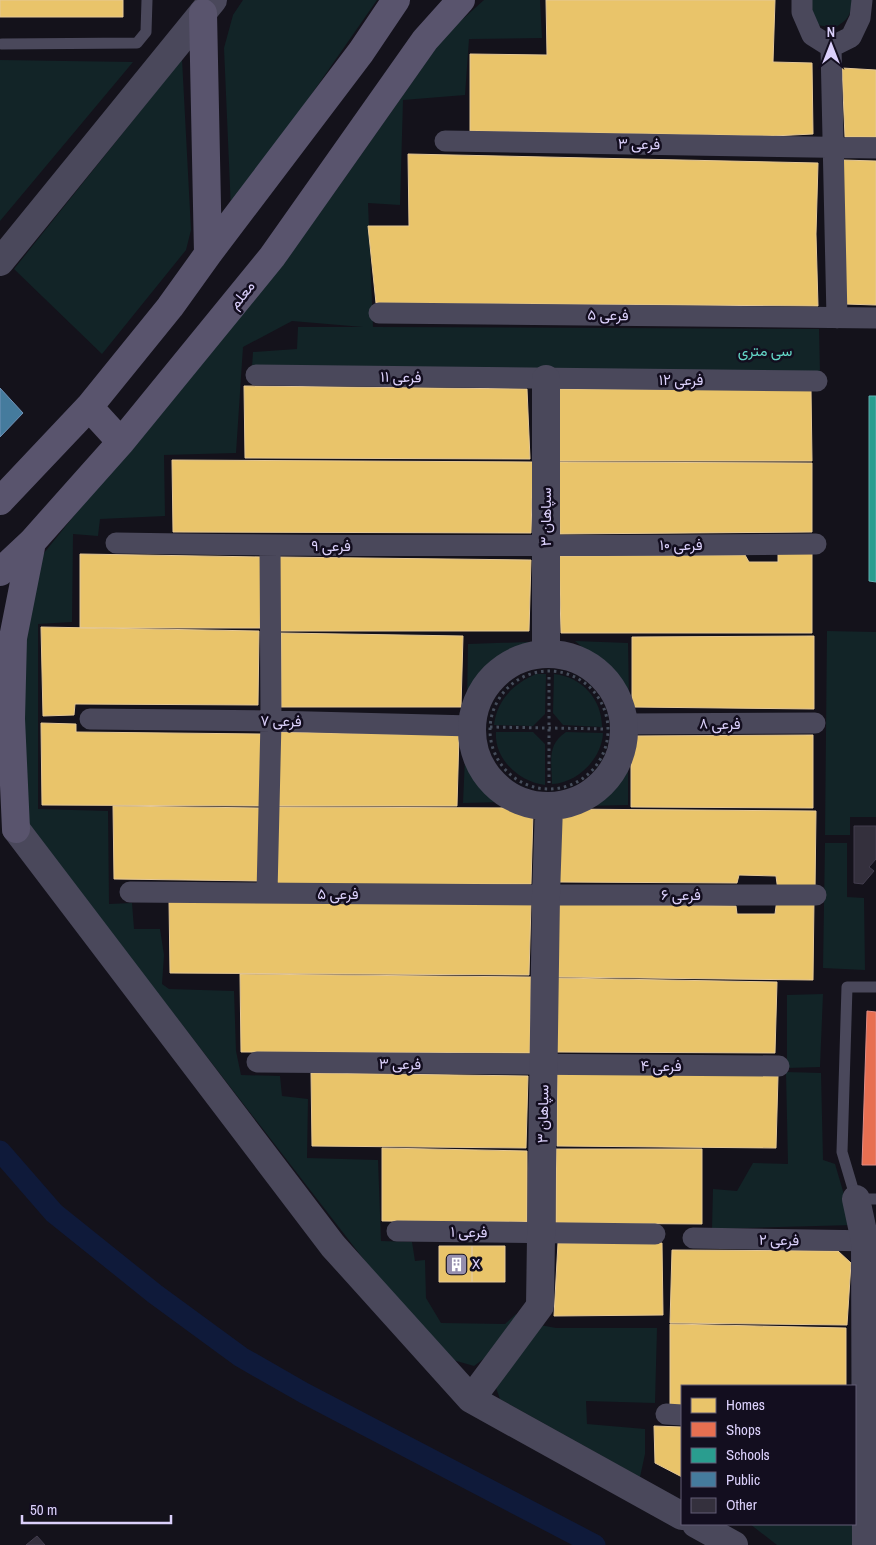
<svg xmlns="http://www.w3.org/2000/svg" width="876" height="1545" font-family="'Archivo Narrow',Vazirmatn,sans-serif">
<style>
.green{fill:#122427}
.homes{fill:#e9c46a;stroke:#e5c896}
.shops{fill:#e76f51;stroke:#e38c84}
.schools{fill:#2a9d8f;stroke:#5facaf}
.public{fill:#457b9d;stroke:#7294b9}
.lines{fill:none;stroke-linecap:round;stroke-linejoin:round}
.canal{stroke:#0f1a3a;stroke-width:21}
.building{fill:#34303d;stroke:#423d4e}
.path{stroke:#464e5c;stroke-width:3;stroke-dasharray:2.5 4;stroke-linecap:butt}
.service{stroke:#4a485b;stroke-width:11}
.minor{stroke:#4a485b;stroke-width:21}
.tertiary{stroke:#4a485b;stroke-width:28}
.secondary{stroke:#59546d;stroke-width:28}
.labels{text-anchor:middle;stroke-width:5;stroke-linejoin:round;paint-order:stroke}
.street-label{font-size:15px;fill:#dbd0fb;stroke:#130e1f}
.park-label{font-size:15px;fill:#63d5c6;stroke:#130e1f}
.poi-label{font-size:15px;fill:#dbd0fb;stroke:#130e1f;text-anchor:start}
</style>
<rect width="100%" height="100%" fill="#14121b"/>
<!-- green -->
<path class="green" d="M243,0H377L231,210L224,48L233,15Z
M484,0H540L542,38L469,39L465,95L403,100L400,205L368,203L373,327L819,329L820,374L252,367L253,352L297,349L298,327H363L292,321L243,347L236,453L164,455L165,516L100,519L98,536L73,534L72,622L38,624V809L108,811L109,904L132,903L134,929H160L164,955L162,984L169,989L234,991L236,1051L241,1075L280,1076L282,1096L308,1099L307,1158L378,1160L381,1241L412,1242L415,1261L425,1260L426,1298L441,1323L505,1324L516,1314V1325L486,1357L474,1366L446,1358L413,1323L163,1000L22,829V629L40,558L334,193L446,34Z
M807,0H852C850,17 849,19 834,28L818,25Z
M182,59L191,230L186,250L102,354L14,269Z
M0,60L133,62L0,221Z
M827,631L876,632V817H850V835H825Z
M575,641L628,643L629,697L608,669Z
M529,642C499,662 487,675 467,705L468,644Z
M536,674H546L545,714L533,726L494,725C497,700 513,684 536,674Z
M554,674C582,677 602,699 602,727L563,725L553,713Z
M496,732H533L545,744V785C519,782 494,759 496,732Z
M566,732L603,733C602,758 578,783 552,784C552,763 546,745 566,732Z
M628,753V805L582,806C604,791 615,775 628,753Z
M465,758L481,780L504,802L463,803Z
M825,843H847V897L864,898L865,970L823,968Z
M823,994L820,1067L787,1068V995Z
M786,1072L821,1073L823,1160L835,1164L853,1225L712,1229L713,1189L737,1191L753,1163L788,1164Z
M540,1325L556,1328H657L655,1403L586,1401L587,1424L645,1429V1454L640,1477L500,1399L496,1388Z
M750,1524H853L856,1545H777Z"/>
<!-- homes -->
<path class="homes" d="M0,0H123V17H0Z
M546,0H775L773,62L812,63L813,134L773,136L470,131V54L547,55Z
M842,68L876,70V137H845Z
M408,154L818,163L816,234L818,306L376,303L368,226H409Z
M842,160L876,161V305L845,304Z
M244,386L527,389L530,459L245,458Z
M558,389H811L812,461H559Z
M172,460L533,462L531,533L173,532Z
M558,462L812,463V532L560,534Z
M812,550V633H561L559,556L745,555L749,562H778V552Z
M80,554L262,557L260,628H80Z
M279,557L531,560L529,631H280Z
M41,627L259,631L258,705L75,704L74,715L43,716Z
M281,633L463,636L461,707H281Z
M814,636V709L632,707V637Z
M41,723L76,724V732L262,734L260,806L42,805Z
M277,732L459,735L457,806H277Z
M813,735V808L631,807V736Z
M113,806L262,808L261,881L114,879Z
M277,807L525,808L533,813L531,884L275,885Z
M559,809L816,811L815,891H778L776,876L739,875L737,883L558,882Z
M777,899L814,900L813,980L557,977V904L736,906L737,914H775Z
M169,901L531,904L529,975L170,973Z
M240,974L531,977L530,1053L241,1052Z
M556,978L777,982L775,1053L556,1052Z
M311,1073L528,1076L526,1148L312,1146Z
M557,1073L778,1076L776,1148L557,1146Z
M382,1148L527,1151V1222L382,1221Z
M556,1149H702V1224L556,1223Z
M558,1243H662L663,1315L554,1316Z
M439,1246H472V1282H439Z
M472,1246H505V1282H472Z
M672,1250L838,1251L851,1263L847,1325L670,1323Z
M670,1324L846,1328V1386H682V1406L670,1405Z
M654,1426L682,1427V1477L655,1463Z"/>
<!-- shops -->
<path class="shops" d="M867,1011L876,1012V1165H862Z"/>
<!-- schools -->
<path class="schools" d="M869,396H876V582L869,581Z"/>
<!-- public -->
<path class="public" d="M0,388L23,413L0,437Z"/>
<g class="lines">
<!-- canal -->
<path class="canal" d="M0,1151L54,1213L155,1294L241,1357L304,1393L595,1545"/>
</g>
<!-- building -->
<path class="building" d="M854,826H876V859L869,867L874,871L863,884L854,883Z
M37,1536L45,1545H26Z"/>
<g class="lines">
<!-- path -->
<path class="path" d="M490 730a59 59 0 1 1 118 0a59 59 0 1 1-118 0Z
M549,677V783
M490,727L606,729"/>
<!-- service -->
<path class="service" d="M2,44L137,43L146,32L147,0
M876,987H847L842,1152L856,1199H876"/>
<!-- minor -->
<path class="minor" d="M802,0V12L812,35L831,47L851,37L860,18L862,0
M831,47L837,318
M445,141L876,148
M379,313L876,318
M256,375L817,381
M116,543C349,547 582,546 816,544
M90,719L271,721L472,726
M624,724L815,723
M130,892L546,895H816
M267,893L271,721L270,545
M257,1062L779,1066
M397,1231L655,1234
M693,1238L876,1241
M666,1414L682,1415"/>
<!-- tertiary -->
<path class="tertiary" d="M0,262L213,0
M546,379V654
M472 730a76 76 0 1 1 152 0a76 76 0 1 1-152 0Z
M16,829L333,1246L471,1399L682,1516
M856,1199L865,1241L866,1545
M471,1399L540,1306L546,895L549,806
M696,1524L734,1545"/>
<!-- secondary -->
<path class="secondary" d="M203,13L208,254
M89,407L121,442
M0,501L89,407L170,307L208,254L361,52L396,0
M0,572L32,542L121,442L272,257L425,40L461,0
M16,829L11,719L13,638L32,542"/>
</g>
<!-- icons -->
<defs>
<symbol id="building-square" viewBox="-11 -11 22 22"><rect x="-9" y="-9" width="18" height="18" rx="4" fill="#958ead" stroke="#130e1f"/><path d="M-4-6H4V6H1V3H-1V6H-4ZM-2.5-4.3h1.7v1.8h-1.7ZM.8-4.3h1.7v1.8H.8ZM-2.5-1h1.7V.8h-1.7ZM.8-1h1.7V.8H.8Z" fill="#fff"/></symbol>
</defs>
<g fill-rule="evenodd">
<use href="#building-square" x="444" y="1252" width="25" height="25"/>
</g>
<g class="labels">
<!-- street labels -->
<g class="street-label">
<text transform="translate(639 144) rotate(1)" y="5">فرعی ۳</text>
<text transform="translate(242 295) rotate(-51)" y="5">معلم</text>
<text transform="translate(608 315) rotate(1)" y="5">فرعی ۵</text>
<text transform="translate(401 377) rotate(1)" y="5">فرعی ۱۱</text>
<text x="681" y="385">فرعی ۱۲</text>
<text transform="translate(546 517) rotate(-90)" y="5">سپاهان ۳</text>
<text x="681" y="550">فرعی ۱۰</text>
<text x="331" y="551">فرعی ۹</text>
<text transform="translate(281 721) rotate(1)" y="5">فرعی ۷</text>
<text x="720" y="729">فرعی ۸</text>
<text x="338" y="899">فرعی ۵</text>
<text x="681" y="900">فرعی ۶</text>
<text transform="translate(400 1064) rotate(1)" y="5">فرعی ۳</text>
<text x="661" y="1071">فرعی ۴</text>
<text transform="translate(543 1114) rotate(-89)" y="5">سپاهان ۳</text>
<text transform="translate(469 1232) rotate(1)" y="5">فرعی ۱</text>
<text transform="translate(779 1240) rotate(1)" y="5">فرعی ۲</text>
</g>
<!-- park labels -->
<g class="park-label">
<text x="765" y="356">سی متری</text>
</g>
<!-- poi labels -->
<g class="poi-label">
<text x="472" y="1269">X</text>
</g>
</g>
<!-- legend -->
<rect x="681" y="1385" width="175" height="140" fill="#130e1f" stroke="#635c77"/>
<rect x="691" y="1398" width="25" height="15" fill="#e9c46a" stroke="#635c77"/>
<text x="726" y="1410" font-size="15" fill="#dbd0fb">Homes</text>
<rect x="691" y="1422" width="25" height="15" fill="#e76f51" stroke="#635c77"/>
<text x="726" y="1435" font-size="15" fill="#dbd0fb">Shops</text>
<rect x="691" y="1448" width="25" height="15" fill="#2a9d8f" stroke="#635c77"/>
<text x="726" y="1460" font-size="15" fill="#dbd0fb">Schools</text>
<rect x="691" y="1472" width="25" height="15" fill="#457b9d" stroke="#635c77"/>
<text x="726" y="1485" font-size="15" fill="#dbd0fb">Public</text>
<rect x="691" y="1498" width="25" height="15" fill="#34303d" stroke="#635c77"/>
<text x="726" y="1510" font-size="15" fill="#dbd0fb">Other</text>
<!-- north arrow -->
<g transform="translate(831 45)" stroke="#130e1f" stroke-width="4" paint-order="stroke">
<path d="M0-4L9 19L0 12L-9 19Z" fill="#dbd0fb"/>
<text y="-8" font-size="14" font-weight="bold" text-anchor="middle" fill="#dbd0fb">N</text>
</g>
<!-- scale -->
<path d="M22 1515v8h149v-8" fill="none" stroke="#dbd0fb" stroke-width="2.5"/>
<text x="30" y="1515" font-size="15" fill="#dbd0fb" stroke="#130e1f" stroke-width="4" paint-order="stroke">50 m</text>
</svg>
